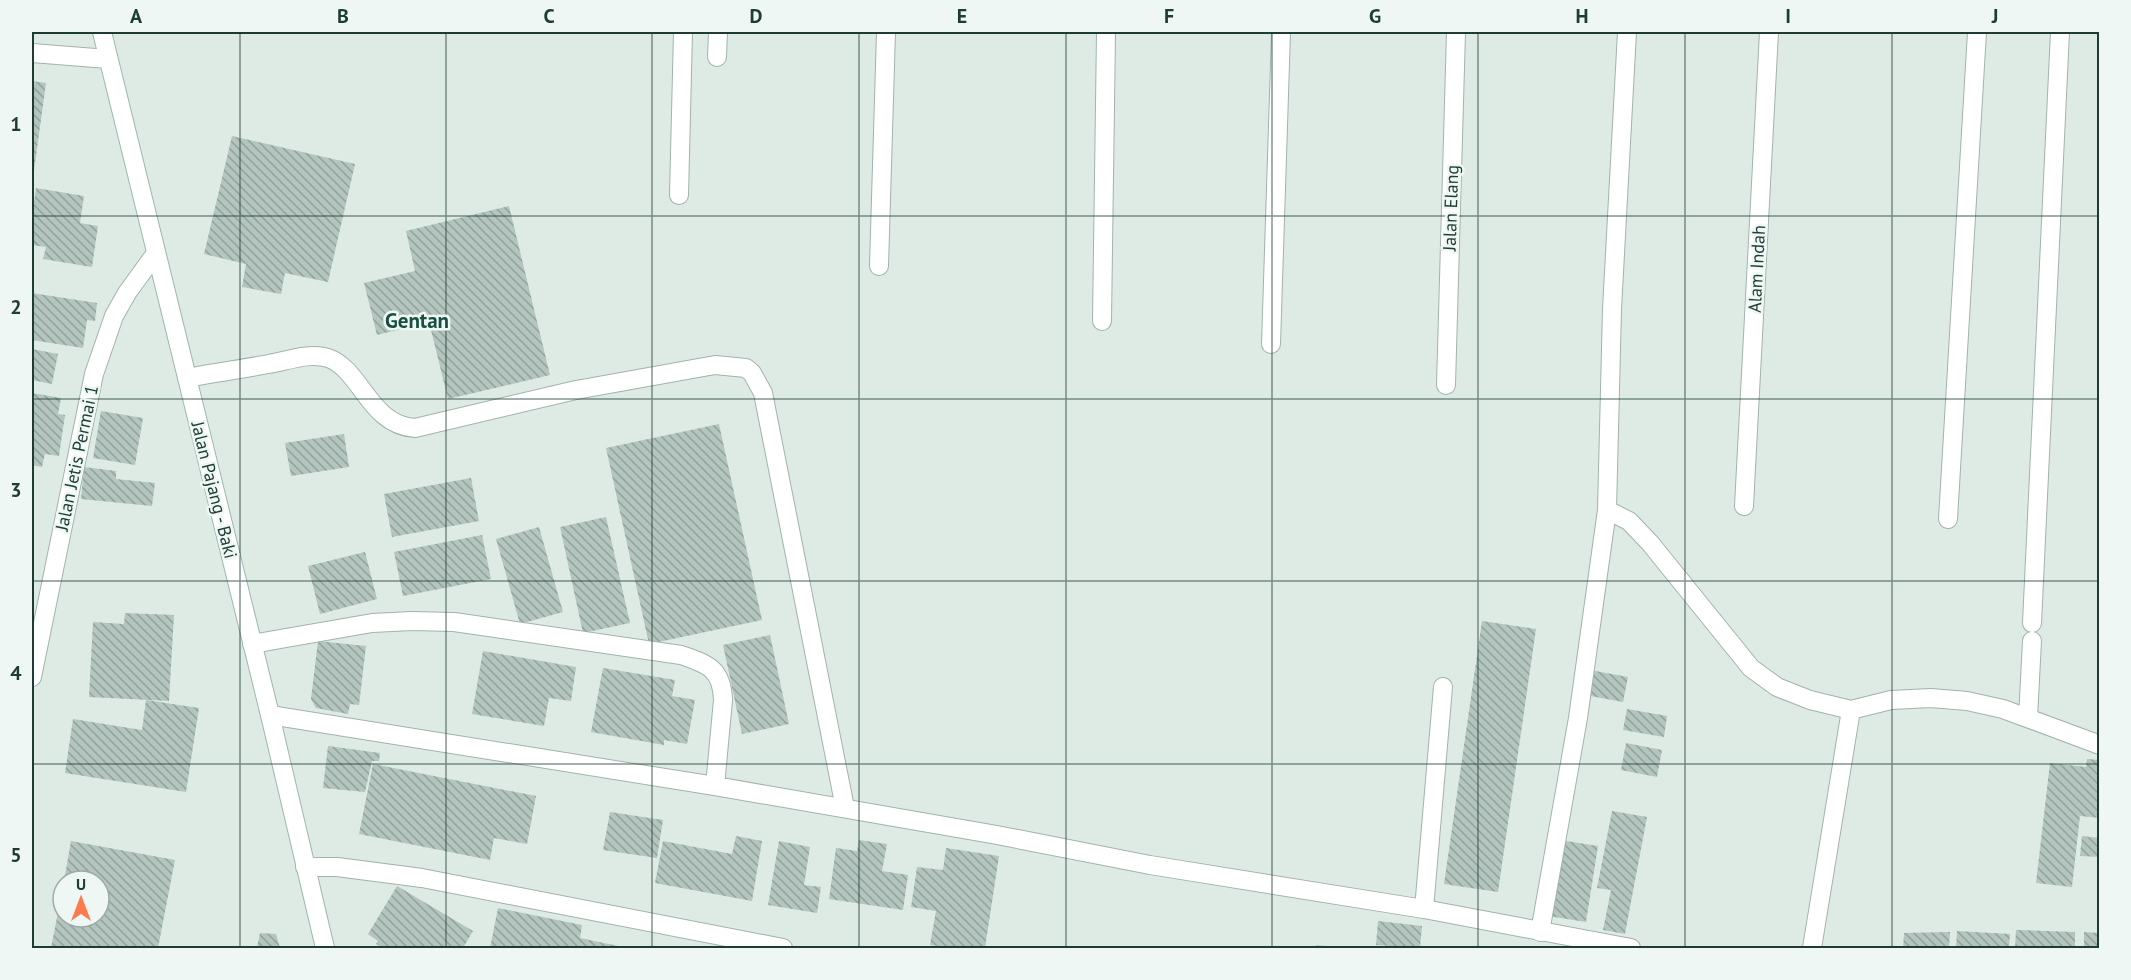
<svg xmlns="http://www.w3.org/2000/svg" width="2131" height="980" font-family="'PT Sans',sans-serif">
<style>
.building{fill:url(#building-back-hatch)}
.lines{fill:none;stroke-linecap:round;stroke-linejoin:round}
.service-casing{stroke:#a1b3ac;stroke-width:20}
.minor-casing{stroke:#a1b3ac;stroke-width:20}
.secondary-casing{stroke:#9cb7ae;stroke-width:20}
.service{stroke:#fff;stroke-width:18}
.minor{stroke:#fff;stroke-width:18}
.secondary{stroke:#fff;stroke-width:18}
.grid{fill:none;stroke:#1e3b34;stroke-width:1.5;stroke-opacity:0.55}
.labels{text-anchor:middle;stroke-width:5;stroke-linejoin:round;paint-order:stroke}
.street-label{font-size:18px;fill:#1e3b34;stroke:#eef7f3}
.quarter-label{font-size:21px;font-weight:bold;fill:#194e42;stroke:#eef7f3}
.neatline{fill:none;stroke:#1e3b34;stroke-width:2}
.grid-label{font-size:20px;text-anchor:middle;font-weight:bold;fill:#1e3b34}
</style>
<defs>
<pattern id="building-back-hatch" width="6" height="6" patternUnits="userSpaceOnUse" patternTransform="scale(1.5)"><rect width="6" height="6" fill="#b3c5be"/><path d="M-1 5l2 2M0 0l6 6M5-1l2 2" fill="none" stroke="#91a19b"/></pattern>
</defs>
<rect width="100%" height="100%" fill="#deebe5"/>
<!-- building -->
<path class="building" d="M32,81L46,83L33,178H32Z
M232,136L355,164L328,282L285,273L281,294L242,287L246,264L204,254Z
M36,188L84,196L80,223L98,226L92,267L43,259L46,247L32,245V217Z
M509,206L550,375L448,399L429,322L377,335L364,283L415,271L406,231Z
M32,293L97,303L95,321L87,320L83,348L32,340Z
M32,349L58,354L52,384L32,380Z
M32,393L61,398L58,414L65,415L59,456L45,454L42,467L32,465Z
M101,411L143,418L135,465L93,458Z
M719,424L762,620L649,644L606,448Z
M344,434L349,467L291,476L285,443Z
M84,467L116,471V479L155,483L152,506L81,499Z
M471,478L479,521L392,537L384,494Z
M606,517L630,623L583,633L560,527Z
M539,527L563,612L520,624L496,539Z
M482,535L491,579L403,596L394,552Z
M365,552L377,599L320,614L308,566Z
M125,613L174,615L169,701L89,697L93,622L124,624Z
M1482,621L1536,629L1498,892L1444,884Z
M770,635L789,724L742,734L723,645Z
M318,641L366,646L359,705L350,704L348,714L316,708L311,699Z
M483,651L576,667L571,701L549,698L544,726L472,714Z
M603,668L675,680L672,696L695,700L687,744L664,740V745L591,732Z
M1590,670L1628,677L1623,702L1585,695Z
M146,700L199,708L186,792L65,773L73,719L142,730Z
M1627,709L1667,716L1664,737L1623,730Z
M1626,743L1662,750L1657,777L1621,770Z
M328,746L380,753L379,761H372L365,792L323,788Z
M2087,759L2100,760V818L2080,816L2072,887L2036,883L2050,763L2086,767Z
M373,764L536,796L527,844L494,838L490,860L359,834Z
M1612,811L1647,817L1625,934L1603,930L1611,890L1597,888Z
M610,812L663,820L657,858L603,850Z
M736,836L762,841L752,901L655,883L663,841L732,854Z
M2082,836L2100,838V857L2080,856Z
M859,840L887,844L882,871L908,875L903,910L829,899L836,848L857,851Z
M1560,840L1598,846L1586,922L1548,916Z
M71,841L175,860L158,948H51L62,892L63,917H99V881H64Z
M779,841L810,847L804,885L821,887L817,913L768,905Z
M946,848L999,856L985,948H952L930,945L936,911L911,907L917,867L943,870Z
M397,886L473,931L463,948H384L376,944L378,941L368,934Z
M498,908L582,925L580,938L628,948H490Z
M1378,921L1422,926L1420,948L1376,945Z
M2016,930L2075,932V948H2015Z
M1957,931L2010,934L2009,948H1956Z
M1950,932L1949,948H1903L1904,933Z
M2084,932L2100,933V948H2084Z
M260,933L276,934L280,948H257Z
M1316,945L1333,947V948H1316Z"/>
<g class="lines">
<defs>
<path id="service" d="M717,57L718,32"/>
<path id="minor" d="M32,53L108,59
M679,195L683,32
M879,266L886,32
M1102,321L1106,32
M1271,344L1281,32
M187,378C214,373 241,369 269,364C287,361 309,352 328,358C361,369 369,425 415,428L576,390L715,365L746,368L752,373L763,393L845,808
M1446,385L1456,32
M1744,506L1769,32
M1607,510L1629,521L1650,543L1751,668L1777,687L1810,700L1851,710L1891,700L1931,698L1967,701L2003,709L2100,745
M1948,519L1977,32
M2032,623L2060,32
M252,644L372,623L412,621L454,622L681,655C708,664 722,669 723,700L715,786
M32,677L94,374L114,316L127,293L156,253
M270,715L715,786L997,835L1150,865L1424,909L1631,948
M2028,718L2032,641
M305,867H337L422,878L783,948
M1424,909L1443,687
M1540,932L1578,718L1607,510L1612,309L1627,32
M1812,948L1851,710"/>
<path id="secondary" d="M102,32L270,715L325,948"/>
</defs>
<!-- service casing -->
<use href="#service" class="service-casing"/>
<!-- minor casing -->
<use href="#minor" class="minor-casing"/>
<!-- secondary casing -->
<use href="#secondary" class="secondary-casing"/>
<!-- service -->
<use href="#service" class="service"/>
<!-- minor -->
<use href="#minor" class="minor"/>
<!-- secondary -->
<use href="#secondary" class="secondary"/>
</g>
<!-- grid -->
<path class="grid" d="M240,32V948M446,32V948M652,32V948M859,32V948M1066,32V948M1272,32V948M1478,32V948M1685,32V948M1892,32V948M32,216H2100M32,399H2100M32,581H2100M32,764H2100"/>
<g class="labels">
<!-- street labels -->
<g class="street-label">
<text transform="translate(1451 208) rotate(-88)" y="6">Jalan Elang</text>
<text transform="translate(1757 269) rotate(-87)" y="6">Alam Indah</text>
<text transform="translate(77 458) rotate(-78)" y="6">Jalan Jetis Permai 1</text>
<text transform="translate(214 490) rotate(76)" y="6">Jalan Pajang - Baki</text>
</g>
<!-- quarter labels -->
<g class="quarter-label">
<text x="417" y="328">Gentan</text>
</g>
</g>
<!-- border -->
<rect width="2131" height="980" fill="none" stroke="#eef7f3" stroke-width="66"/>
<!-- north arrow -->
<g transform="translate(81 899)"><circle r="28" fill="#eef7f3" stroke="#9baca7" stroke-width="1.5"/>
<path d="M0-4.5L10 22L0 15L-10 22Z" fill="#fb7b4c"/>
<text y="-9" font-size="16" font-weight="bold" text-anchor="middle" fill="#1e3b34">U</text>
</g>
<rect x="33" y="33" width="2065" height="914" class="neatline"/>
<g class="grid-label">
<text x="136" y="23">A</text>
<text x="343" y="23">B</text>
<text x="549" y="23">C</text>
<text x="756" y="23">D</text>
<text x="962" y="23">E</text>
<text x="1169" y="23">F</text>
<text x="1375" y="23">G</text>
<text x="1582" y="23">H</text>
<text x="1788" y="23">I</text>
<text x="1995" y="23">J</text>
<text x="16" y="131">1</text>
<text x="16" y="314">2</text>
<text x="16" y="497">3</text>
<text x="16" y="680">4</text>
<text x="16" y="862">5</text>
</g>
</svg>
